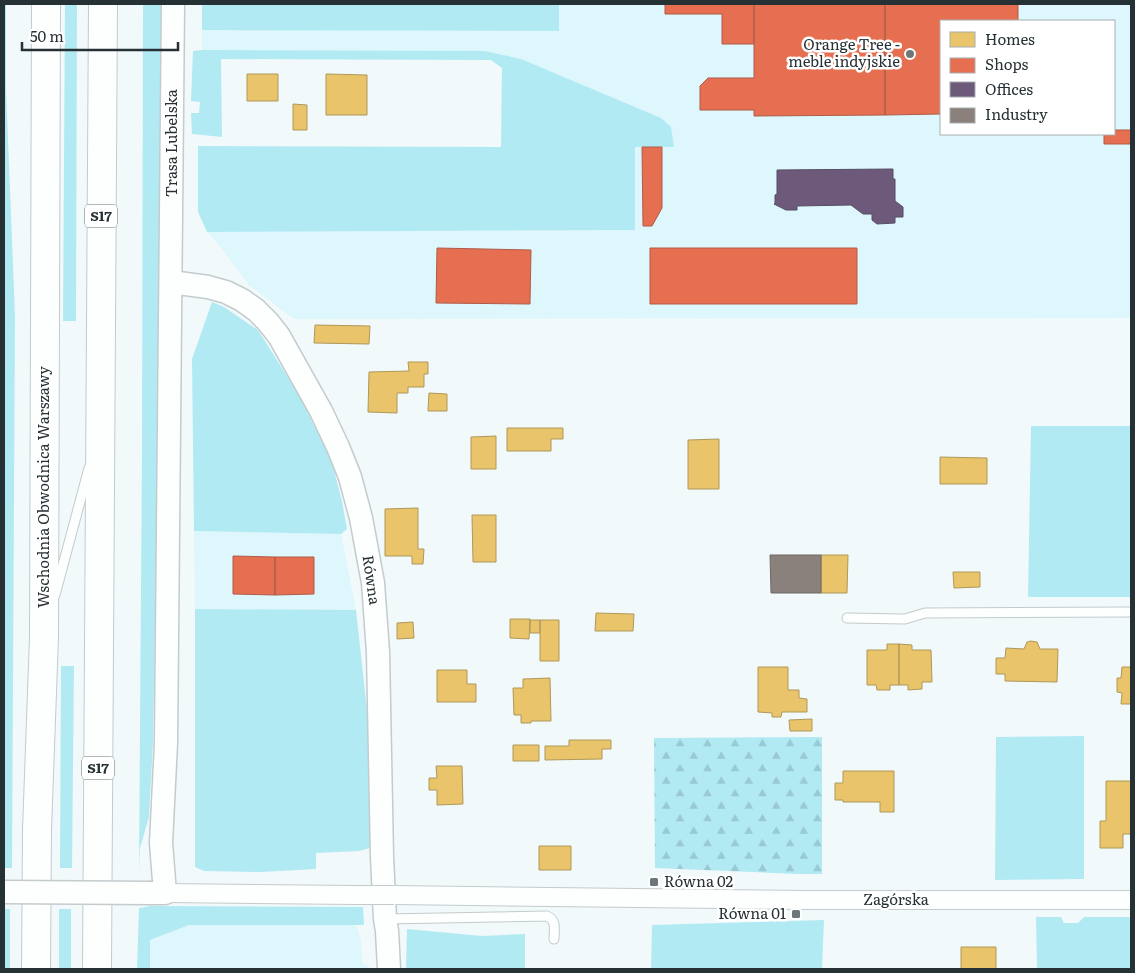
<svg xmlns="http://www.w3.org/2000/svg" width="1135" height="973" font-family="Literata,serif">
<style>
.built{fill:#ddf7fc;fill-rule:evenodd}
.grass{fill:#b2eaf4}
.forest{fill:url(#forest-firs)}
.homes{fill:#e9c46a;stroke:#ae985a}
.shops{fill:#e76f51;stroke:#ad5c48}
.offices{fill:#6d597a;stroke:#574d65}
.industry{fill:#8a817c;stroke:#6c6966}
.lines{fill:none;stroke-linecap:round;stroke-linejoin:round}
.service-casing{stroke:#c3cbcd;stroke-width:11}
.minor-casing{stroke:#c3cbcd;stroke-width:20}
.tertiary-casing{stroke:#c3cbcd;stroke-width:25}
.motorway-casing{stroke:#c3cbcd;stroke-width:30}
.service{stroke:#fdfefe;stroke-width:9}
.minor{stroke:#fdfefe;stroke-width:18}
.tertiary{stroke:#fdfefe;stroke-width:22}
.motorway{stroke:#fdfefe;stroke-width:28}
.minor-bridge-casing{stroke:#c3cbcd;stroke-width:20;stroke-linecap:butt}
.tertiary-bridge-casing{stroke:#c3cbcd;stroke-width:25;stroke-linecap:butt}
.minor-bridge{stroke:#fdfefe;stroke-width:18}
.tertiary-bridge{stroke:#fdfefe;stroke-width:22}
.poi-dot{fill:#6d7779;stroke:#fff;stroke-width:2}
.labels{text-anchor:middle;stroke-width:5;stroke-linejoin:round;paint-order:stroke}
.shield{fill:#fff;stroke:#666f71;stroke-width:1}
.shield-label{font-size:14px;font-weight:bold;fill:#253134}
.poi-label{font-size:15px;fill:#253134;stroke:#fff;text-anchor:end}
.street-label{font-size:15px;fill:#253134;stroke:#fff}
</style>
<defs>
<pattern id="forest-firs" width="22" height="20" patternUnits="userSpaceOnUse" patternTransform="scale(1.25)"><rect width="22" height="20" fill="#b2eaf4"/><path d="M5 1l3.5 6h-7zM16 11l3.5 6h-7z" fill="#99c9d2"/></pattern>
</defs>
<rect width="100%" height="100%" fill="#f2f9fa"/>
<!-- built -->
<path class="built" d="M202,4H1131V318L294,319L249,285L223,250L207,232L634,230L501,147L502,68L491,60L201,59L202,50ZM941,21H1114V134H941Z
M194,531L341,534L356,610L195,609Z
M189,925H356L361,940L362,963L373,969H150V940Z"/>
<!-- grass -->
<path class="grass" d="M4,4H6V88L15,316L12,868H4Z
M65,4H77L76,321H63Z
M143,4H162L160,326L153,743L149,817L140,848L139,870L142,448Z
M202,4H559V31L202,30Z
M202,50L484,51L521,59L661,118L671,127L674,147H635V230L207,232L198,212V146L501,147L502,68L491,60L221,59L222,137L192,134L191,113H199L200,102L191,101L193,51Z
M212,302L224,307L258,330L299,395L331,459L342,501L347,529L341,534L194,531L192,359Z
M1031,426H1131V597H1028Z
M195,609L356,610L370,737V848L359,851L316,853V869L261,872L204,871L195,867Z
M61,666H74L72,868H60Z
M1084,736V879L995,880L996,737Z
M151,906L363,907L364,925H189L150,940V969H137L139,908Z
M4,909H10V969H4Z
M59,909H71V969H59Z
M1036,917H1061L1064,923H1078L1084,917H1131V969H1037Z
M824,920L822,969H651L652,925Z
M407,929L482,936L525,934V969H406Z"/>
<!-- forest -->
<path class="forest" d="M822,737V874H797L655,868L654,738Z"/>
<!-- homes -->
<path class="homes" d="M247,74H278V101H247Z
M326,74L367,75V115H326Z
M293,104L307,105V130H293Z
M315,325L370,326L369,344L314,343Z
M408,362H428V374H424V387H408V393H397V413L368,412L369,372L409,371Z
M429,393L447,394V411H428Z
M507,428H563V439H551V451H507Z
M496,436V469H471V437Z
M719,439V489H688V440Z
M940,457L987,458V484H940Z
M418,508V549H424L423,564H412V556H385V509Z
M472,515H496V562H473Z
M821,555H848L847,593H821Z
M953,572H980V587L954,588Z
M596,613L634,614L633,631H595Z
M510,619H530L529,639L510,638Z
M530,620H540V633H530Z
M540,620H559V661H540Z
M413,622L414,638L397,639V623Z
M1031,641L1037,642L1040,649H1058L1057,682L1005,681V674H996V658H1005L1006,648L1024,649L1027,642Z
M887,644H899V685H890V690H877L876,685H867V650H887Z
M899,644L912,645V650H931L932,682H922V689L908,690V685H899Z
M758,667H788V690H799V698L807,699V712H782L781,717H772V713L758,712Z
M1122,667H1131V704H1121L1122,693L1117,692V678H1121Z
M437,670H467V684H476V702H437Z
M550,678L551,721H531V723H521V715H514L513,688H523V679Z
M812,719V731H790L789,720Z
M569,740H611V749H602V759L545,760V746H569Z
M513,745H539V761H513Z
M436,766H462L463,804L437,805V790H429V778H437Z
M843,771H894V812H880V802H843V800H835V783H843Z
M1106,781H1131V834H1123V848H1100V821H1106Z
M539,846H571V870H539Z
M961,947H996V969H961Z"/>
<!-- shops -->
<path class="shops" d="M665,4H754V44H722V14H665Z
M754,4H885V115L754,116V110H700V86L708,78H754Z
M885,4H1018V21H941V114L885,115Z
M1114,130H1131V144H1104V134H1114Z
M642,147H662V208L652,226H643Z
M437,248L531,250L530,304L436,303Z
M650,248H857V304H650Z
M233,556L275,557V595L233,594Z
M275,557H314V594L275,595Z"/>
<!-- offices -->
<path class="offices" d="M893,169V179H895V201L903,207V217H895V223L877,224L872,220V214H863L851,205L797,206V210H786L774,204L775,203V195L777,194V170Z"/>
<!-- industry -->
<path class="industry" d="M770,555H821V593H771Z"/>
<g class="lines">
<defs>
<path id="service" d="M55,595L89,468
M847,618L905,619L925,613L1131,612
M385,919L547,916C557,920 554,930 554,939"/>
<path id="minor" d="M165,893L356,895
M394,895L808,900H1131"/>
<path id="tertiary" d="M171,282L208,287L226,292L242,300L256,310L268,322L279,336L321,411L338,447L350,477L361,518L373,583L378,652L382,857L385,919L387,931L389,969
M153,893H165L161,843L166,743L173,4"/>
<path id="motorway" d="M36,969L37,830L44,637L46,4
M97,969L103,4"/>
</defs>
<!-- service casing -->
<use href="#service" class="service-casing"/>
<!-- minor casing -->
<use href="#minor" class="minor-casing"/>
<!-- tertiary casing -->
<use href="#tertiary" class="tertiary-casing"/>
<!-- motorway casing -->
<use href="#motorway" class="motorway-casing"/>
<!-- service -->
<use href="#service" class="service"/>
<!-- minor -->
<use href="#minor" class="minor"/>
<!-- tertiary -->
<use href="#tertiary" class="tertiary"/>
<!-- motorway -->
<use href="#motorway" class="motorway"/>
<defs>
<path id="minor-bridge" d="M356,895H394"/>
<path id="tertiary-bridge" d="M4,892L153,893"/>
</defs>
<!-- minor-bridge casing -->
<use href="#minor-bridge" class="minor-bridge-casing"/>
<!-- tertiary-bridge casing -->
<use href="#tertiary-bridge" class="tertiary-bridge-casing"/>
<!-- minor-bridge -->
<use href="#minor-bridge" class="minor-bridge"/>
<!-- tertiary-bridge -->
<use href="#tertiary-bridge" class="tertiary-bridge"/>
</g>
<!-- markers -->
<g class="poi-dot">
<circle cx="910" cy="54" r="5"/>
<rect x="649" y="877" width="10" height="10" rx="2.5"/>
<rect x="791" y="909" width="10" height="10" rx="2.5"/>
</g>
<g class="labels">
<!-- shield labels -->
<g class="shield">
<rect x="85" y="204.5" width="32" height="23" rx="4"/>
<rect x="82" y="756.5" width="32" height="23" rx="4"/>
</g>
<g class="shield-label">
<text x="101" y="221">S17</text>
<text x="98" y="773">S17</text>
</g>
<!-- poi labels -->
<g class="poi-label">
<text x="900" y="50">Orange Tree -<tspan x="900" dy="17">meble indyjskie</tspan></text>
<text x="664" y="887" text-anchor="start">Równa 02</text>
<text x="786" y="919">Równa 01</text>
</g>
<!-- street labels -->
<g class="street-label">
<text transform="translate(172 143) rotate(-90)" y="5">Trasa Lubelska</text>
<text transform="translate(44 487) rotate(-90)" y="5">Wschodnia Obwodnica Warszawy</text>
<text transform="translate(371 580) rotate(82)" y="5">Równa</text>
<text x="896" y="905">Zagórska</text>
</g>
</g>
<!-- border -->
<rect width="1135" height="973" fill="none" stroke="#253134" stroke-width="10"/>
<!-- legend -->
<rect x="940" y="20" width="175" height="115" fill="#ffffff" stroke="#a8adae"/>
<rect x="950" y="32" width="25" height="15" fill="#e9c46a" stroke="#a8adae"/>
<text x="985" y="45" font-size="15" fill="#253134">Homes</text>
<rect x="950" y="58" width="25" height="15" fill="#e76f51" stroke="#a8adae"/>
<text x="985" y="70" font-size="15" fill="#253134">Shops</text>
<rect x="950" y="82" width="25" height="15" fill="#6d597a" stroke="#a8adae"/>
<text x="985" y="95" font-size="15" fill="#253134">Offices</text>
<rect x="950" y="108" width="25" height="15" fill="#8a817c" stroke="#a8adae"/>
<text x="985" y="120" font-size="15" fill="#253134">Industry</text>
<!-- scale -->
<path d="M22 42v8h156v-8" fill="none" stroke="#253134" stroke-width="2.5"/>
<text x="30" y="42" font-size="15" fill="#253134" stroke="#ffffff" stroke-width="4" paint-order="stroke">50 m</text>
</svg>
